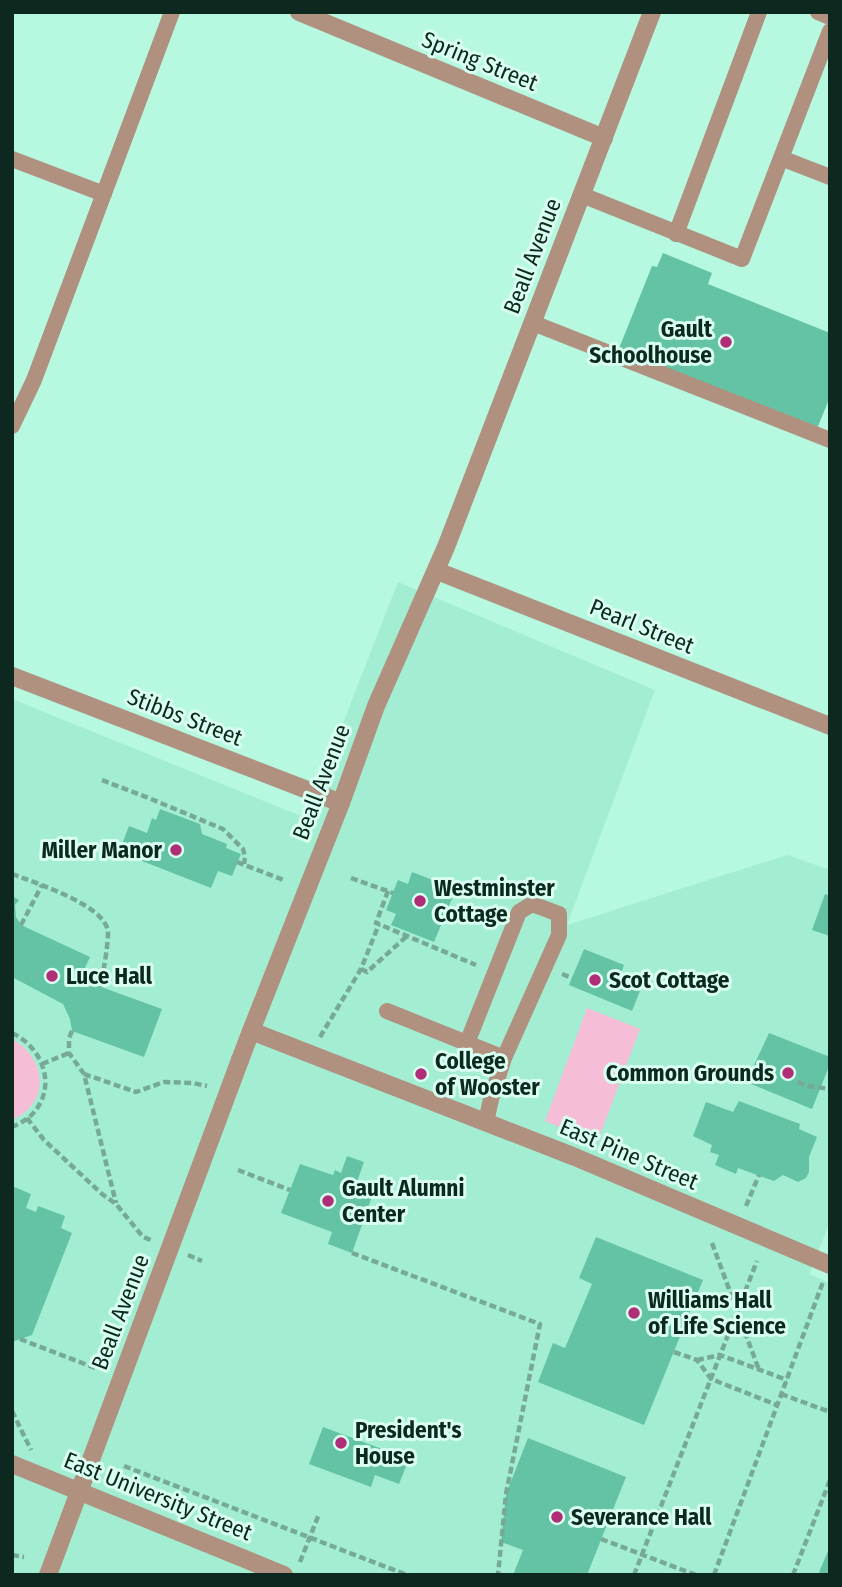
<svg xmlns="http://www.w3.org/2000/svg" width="842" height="1587" font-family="'Fira Sans Condensed',sans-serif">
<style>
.built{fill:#a3eed3}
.green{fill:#f6bdd7}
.building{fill:#63c3a4}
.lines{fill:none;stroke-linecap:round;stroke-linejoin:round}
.path{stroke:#76aa97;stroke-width:4.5;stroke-dasharray:7 3.5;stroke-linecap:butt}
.service{stroke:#b0907f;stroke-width:16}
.minor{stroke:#b0907f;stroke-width:18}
.tertiary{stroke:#b0907f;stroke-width:18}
.poi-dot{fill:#b02d78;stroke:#d8fff0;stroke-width:2.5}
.labels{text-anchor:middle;stroke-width:6;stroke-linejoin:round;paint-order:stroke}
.street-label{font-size:23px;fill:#0d281f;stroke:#d8fff0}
.poi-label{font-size:23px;font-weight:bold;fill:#0d281f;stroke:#d8fff0;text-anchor:start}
</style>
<rect width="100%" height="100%" fill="#b6f8e0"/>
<!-- built -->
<path class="built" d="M398,582L655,690L567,925L787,855L830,870V1222L809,1274L830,1283V1575H12V699L306,818Z"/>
<!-- green -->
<path class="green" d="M587,1008L640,1029L597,1143L545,1121Z
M12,1039C47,1058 51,1103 12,1120Z"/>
<!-- building -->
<path class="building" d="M663,253L712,273L708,284L830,333V397L816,431L618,351L652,266L657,267Z
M160,809L200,824L202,834L227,844L226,848L241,854L232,876L218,871L211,888L119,852L129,826L147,833L152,818L156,820Z
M412,872L456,889L434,942L391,925L396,914L386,910L398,880L408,884Z
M825,894L830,896V936L812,930Z
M12,896L19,900L15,905L16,917L21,925L90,957L85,968L91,974L93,984L162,1009L144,1057L72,1031L70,1019L63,1004L12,977Z
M584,949L624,965L618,982L640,991L632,1011L569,985Z
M769,1033L830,1057V1064L812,1109L746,1082Z
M739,1101L800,1124L799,1129L817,1137L809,1157V1172L806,1178L798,1182L783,1175L774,1181L738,1168L736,1174L715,1165L719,1155L710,1152L712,1145L693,1136L706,1102L733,1112Z
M347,1156L364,1162L357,1182L375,1188L352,1253L328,1244L332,1232L281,1213L300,1164L333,1175L335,1170L341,1173Z
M12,1186L31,1194L26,1208L36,1212L38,1206L65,1216L61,1228L72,1233L32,1335L12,1342Z
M596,1237L703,1280L644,1425L538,1382L553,1343L565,1348L592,1284L579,1278Z
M323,1427L409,1459L399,1484L375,1475L371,1487L309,1464Z
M528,1438L626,1477L587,1575H513L523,1550L501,1542L506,1494Z
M830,1546V1575H818Z"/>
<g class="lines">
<!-- path -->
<path class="path" d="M102,780L151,799L223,829L243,849L245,857L244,864
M237,862L286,881
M12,874C35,883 106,905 108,932C108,948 103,971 101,987
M351,878L393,893
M388,891L376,923L476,965
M21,925L42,885
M361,969L367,972L407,936
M562,974L572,978
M72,1031L69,1038V1053L84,1074L116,1203
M12,1033C46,1049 59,1093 27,1119C22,1122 17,1125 12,1127
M320,1037L361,969L379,924
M42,1064L69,1053
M84,1074L136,1092L164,1082L193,1083L207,1086
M798,1082L808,1086L830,1089
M27,1118L44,1140L102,1194L116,1204L143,1237L154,1241
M238,1170L290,1190
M746,1206L759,1175
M712,1243L759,1370
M352,1253L540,1324L506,1494L498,1575
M188,1255L202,1261
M20,1339L95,1368
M674,1352L697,1360L711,1379L777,1405
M697,1360L720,1355L787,1380
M781,1394L830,1412
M12,1411L31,1450
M124,1466L407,1575
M601,1539L696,1575
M12,1555L24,1557
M300,1562L319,1514
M634,1575L757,1261
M714,1575L823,1282
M793,1575L830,1480"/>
<!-- service -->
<path class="service" d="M818,12L830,17
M781,158L830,31
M12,159L104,194
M582,195L742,259L781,158L830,177
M676,234L759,12
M533,323L830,440
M12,426L34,380L172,12
M387,1011L504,1058
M467,1043L519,912L532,904L559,914V935L504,1058L491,1099L486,1122"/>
<!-- minor -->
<path class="minor" d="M299,12L604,138
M437,571L830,726
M12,676L341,803
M240,1060L251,1031L575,1157L830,1265
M12,1464L284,1575"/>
<!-- tertiary -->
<path class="tertiary" d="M251,1031L341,803L376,706L446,547L652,12
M48,1575L240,1060"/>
</g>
<!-- markers -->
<g class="poi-dot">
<circle cx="726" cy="342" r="7"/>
<circle cx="176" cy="850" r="7"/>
<circle cx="420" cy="901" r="7"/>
<circle cx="52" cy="976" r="7"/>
<circle cx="595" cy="980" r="7"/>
<circle cx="788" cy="1073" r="7"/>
<circle cx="421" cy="1074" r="7"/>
<circle cx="328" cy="1201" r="7"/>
<circle cx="634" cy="1313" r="7"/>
<circle cx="341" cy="1443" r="7"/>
<circle cx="557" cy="1517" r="7"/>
</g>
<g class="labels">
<!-- street labels -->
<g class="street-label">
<text transform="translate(480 61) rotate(22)" y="8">Spring Street</text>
<text transform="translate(532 256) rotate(-69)" y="8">Beall Avenue</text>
<text transform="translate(642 626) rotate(22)" y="8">Pearl Street</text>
<text transform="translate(185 717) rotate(21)" y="8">Stibbs Street</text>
<text transform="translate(321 782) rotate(-69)" y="8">Beall Avenue</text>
<text transform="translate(629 1154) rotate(23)" y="8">East Pine Street</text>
<text transform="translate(120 1312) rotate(-69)" y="8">Beall Avenue</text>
<text transform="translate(158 1496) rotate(22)" y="8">East University Street</text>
</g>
<!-- poi labels -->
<g class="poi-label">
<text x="712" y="337" text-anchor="end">Gault<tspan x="712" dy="26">Schoolhouse</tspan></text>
<text x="162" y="858" text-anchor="end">Miller Manor</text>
<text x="434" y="896">Westminster<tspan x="434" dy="26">Cottage</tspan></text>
<text x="66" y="984">Luce Hall</text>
<text x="609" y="988">Scot Cottage</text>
<text x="435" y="1069">College<tspan x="435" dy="26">of Wooster</tspan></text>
<text x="774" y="1081" text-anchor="end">Common Grounds</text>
<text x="342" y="1196">Gault Alumni<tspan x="342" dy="26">Center</tspan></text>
<text x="648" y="1308">Williams Hall<tspan x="648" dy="26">of Life Science</tspan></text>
<text x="355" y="1438">President's<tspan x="355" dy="26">House</tspan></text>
<text x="571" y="1525">Severance Hall</text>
</g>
</g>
<!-- border -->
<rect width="842" height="1587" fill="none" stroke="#0d281f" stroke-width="28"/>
</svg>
